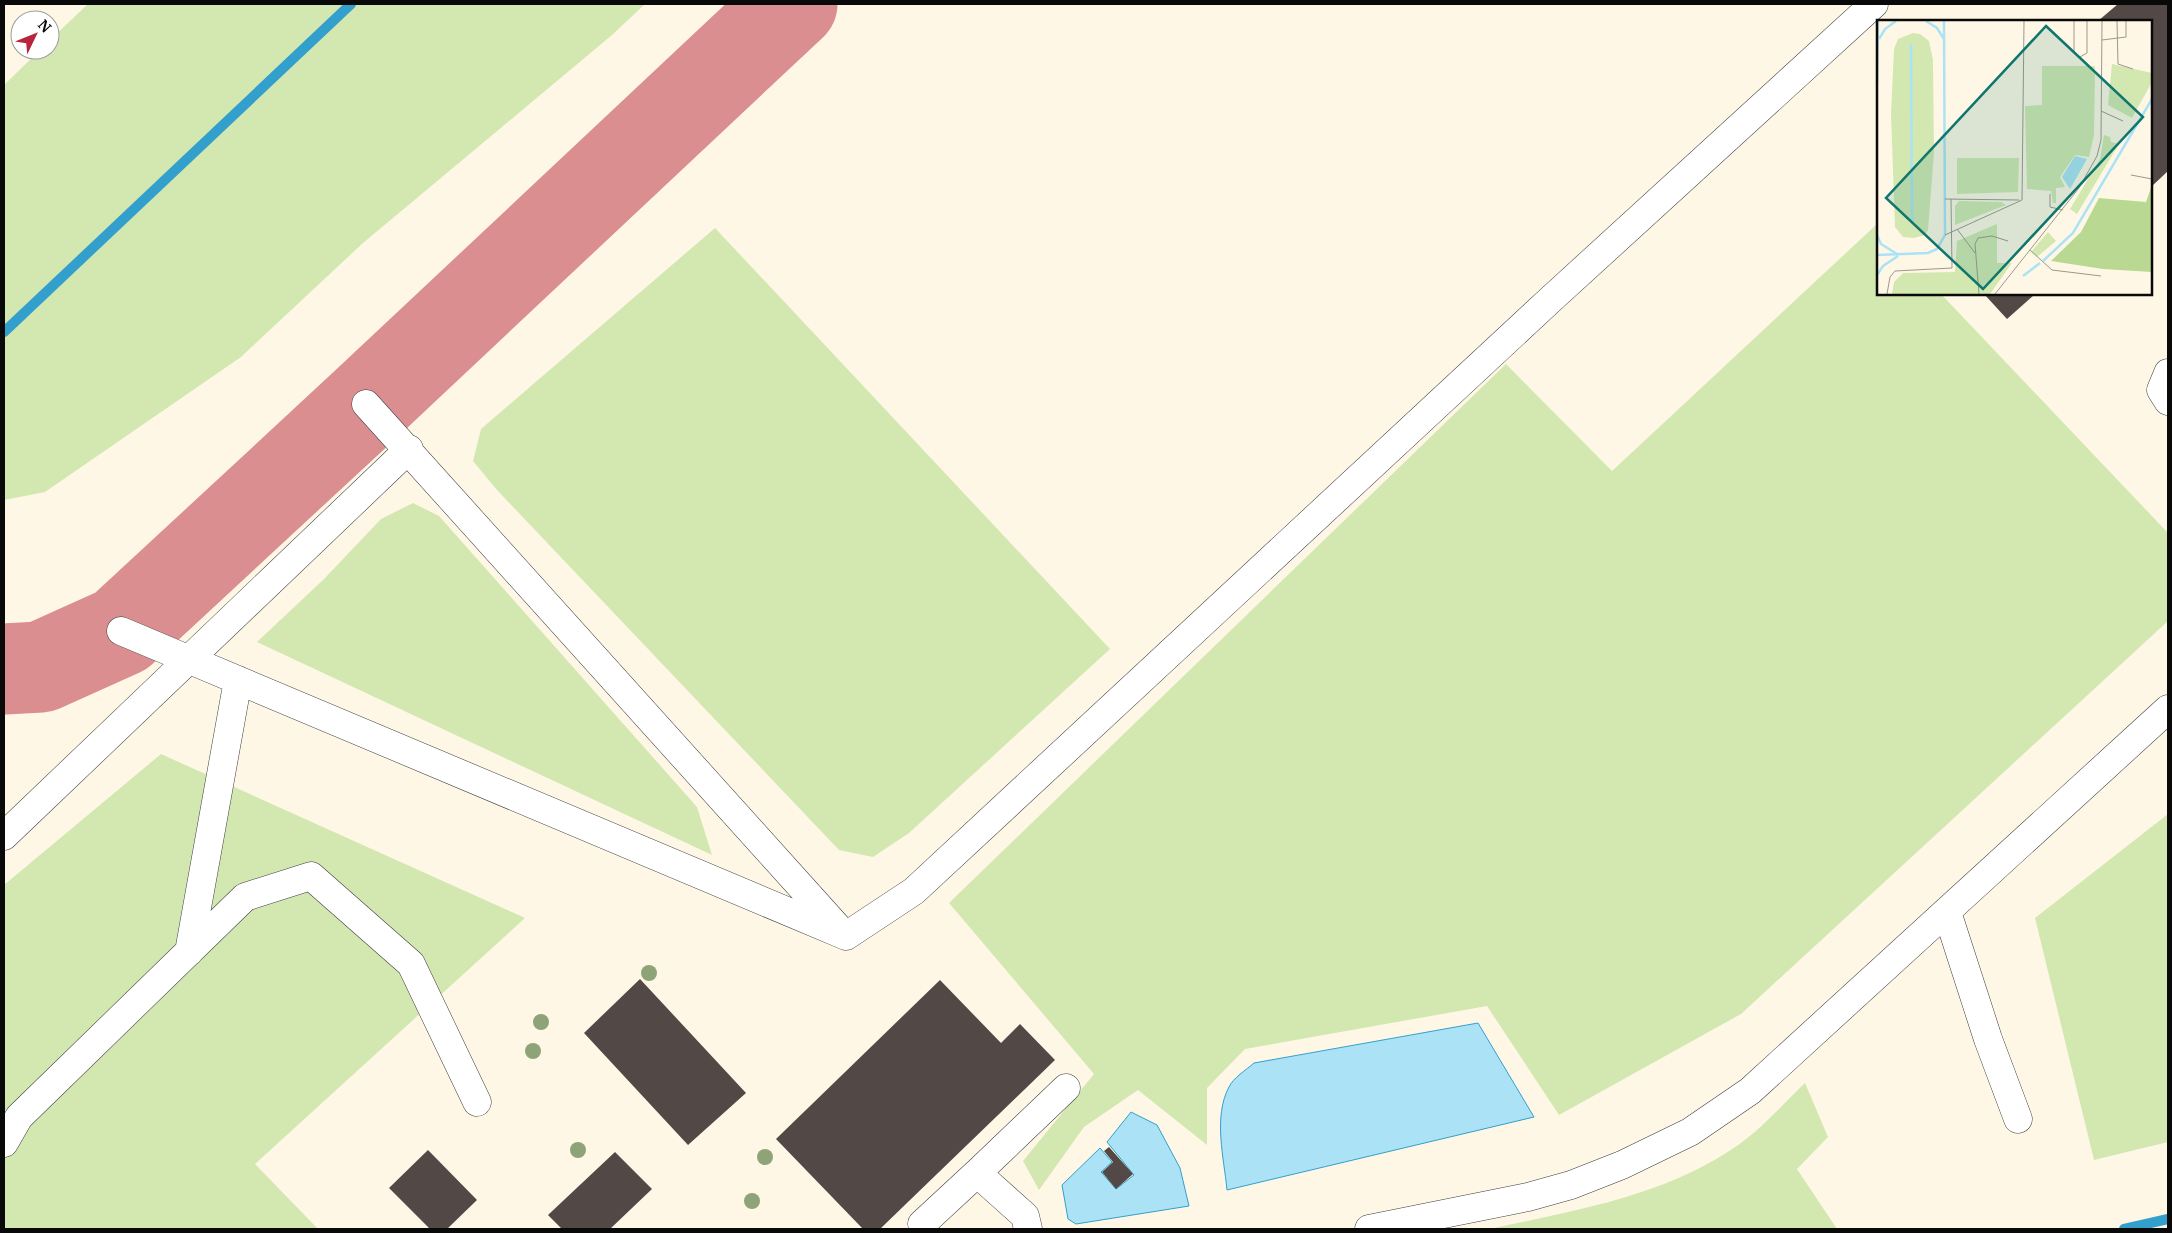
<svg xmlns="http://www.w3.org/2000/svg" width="2172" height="1233" font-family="Merriweather,serif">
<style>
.green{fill:#d3e7b1}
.water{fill:#ace2f5;stroke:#339fcc}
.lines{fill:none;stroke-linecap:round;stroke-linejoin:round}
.stream{stroke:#339fcc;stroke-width:10}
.taxiway{stroke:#db8e90;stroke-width:91}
.building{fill:#524946}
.minor-casing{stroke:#3c3c3c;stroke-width:29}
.minor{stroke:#fff;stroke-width:28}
.tree{fill:#8ea377}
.inset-river{fill:none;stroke:#ace2f5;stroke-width:2.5}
.inset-road{fill:none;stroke:#9d988e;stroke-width:1}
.view{fill:#0f766e;fill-opacity:0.15;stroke:#0f766e;stroke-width:2.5}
.inset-edge{fill:none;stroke:#090909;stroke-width:2.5}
</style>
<rect width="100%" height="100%" fill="#fff7e6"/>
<!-- green -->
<path class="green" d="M88,4H645L612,35L363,243L241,357L45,492L4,500V85L40,50H50V40Z
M1876,225L1878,227V294H1941L2168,533V621L1741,1014L1559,1115L1487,1006L1245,1049L1207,1088V1145L1138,1090L1084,1127L1039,1190L1023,1161L1094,1074L949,903L1506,364L1612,471Z
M715,228L1110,649L909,833L873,857L839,850L497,490L473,461L481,429Z
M413,503L439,516L697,807L712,855L257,642L324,579L381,519Z
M161,754L525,918L255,1164L318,1229H4V885Z
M2168,814V1142L2094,1160L2035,918Z
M1805,1083L1828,1137L1797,1169L1837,1229H1490C1576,1210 1667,1196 1741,1143C1764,1126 1784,1103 1805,1083Z"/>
<!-- water -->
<path class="water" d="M1478,1023L1534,1117L1227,1190C1224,1158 1213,1117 1229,1087C1233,1078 1246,1070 1254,1063Z
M1131,1112L1157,1125L1180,1168L1189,1206L1076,1224L1068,1219L1062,1185L1100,1148L1112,1162L1101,1172L1116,1189L1134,1175L1107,1142Z"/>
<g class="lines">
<!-- stream -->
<path class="stream" d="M4,332L351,4
M2124,1229L2168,1219"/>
<!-- taxiway -->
<path class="taxiway" d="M4,669L41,667L121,631L366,404L792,4"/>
</g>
<!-- building -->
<path class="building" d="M2118,4H2168V171L2151,187V21H2098Z
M1984,294H2035L2007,319Z
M640,979L746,1093L688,1145L584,1033Z
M940,980L1001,1043L1020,1024L1055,1060L880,1229H863L776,1139Z
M1109,1147L1133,1174L1116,1189L1102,1172L1113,1162L1104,1151Z
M428,1150L477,1200L447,1229H430L389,1188Z
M615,1152L652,1189L610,1229H562L548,1215Z"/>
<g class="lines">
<defs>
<path id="minor" d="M2168,373L2161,390L2168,401
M366,404L840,930
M121,631L846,936
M4,836L409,449
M1947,912L1988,1039L2018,1119
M846,936L914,891L1550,300L1874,4
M189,952L238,680
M4,1143L19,1117L245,897L311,876L411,964L477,1102
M922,1224L977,1173
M1028,1229L1025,1216L977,1173L1066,1088
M1369,1229L1528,1197L1571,1185L1622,1165L1690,1132L1750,1091L2168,709"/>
</defs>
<!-- minor casing -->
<use href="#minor" class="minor-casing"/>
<!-- minor -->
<use href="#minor" class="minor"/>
</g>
<!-- trees -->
<g class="tree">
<circle cx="649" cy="973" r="8"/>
<circle cx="541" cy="1022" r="8"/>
<circle cx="533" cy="1051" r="8"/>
<circle cx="578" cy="1150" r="8"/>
<circle cx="765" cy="1157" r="8"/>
<circle cx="752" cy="1201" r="8"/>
</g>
<!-- overview -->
<g transform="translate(1877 20)">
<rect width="275" height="275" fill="#fff7e6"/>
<path d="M36,13L43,14L52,21L56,40L57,132L51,210L48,215L37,218L26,217L18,207L14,94L17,29L21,19ZM235,44L275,53V62L255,98L231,85ZM165,46H218L217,115L212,137L198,135L183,157L188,167L179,168V183H176L174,171L150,169L148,86L165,85ZM227,115L233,117L234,122L242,124L200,194L193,189L223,139ZM80,138H142L141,172L80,174ZM82,181L124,182L129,185L78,205V186ZM120,204V243H135L113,274H15L17,262L26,253L78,252L80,221ZM171,212L179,221L160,237L154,232Z" fill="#d3e7b1"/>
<path d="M275,165V252L226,249L174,241L204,212L222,178L269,182Z" fill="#b9d891"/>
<path d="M198,136L210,139L193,169L185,157Z" fill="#ace2f5"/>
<path class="inset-river" d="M49,1L60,8L67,19M2,19L8,9L19,1M34,24L35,202M0,64L1,1M0,215L4,224L20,234M0,235L51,233L60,229L68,215L67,1M166,241L196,213L275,79M0,255L6,246L21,236M146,256L163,243"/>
<path class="inset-road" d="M197,1V32L203,37L210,33V1M240,1L241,44L256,49M225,20L249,17V1M224,91L246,101M254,155L275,159M173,174V187L186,190M68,179L142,180M145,180L147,1M80,209L98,233M68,215L145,180M153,230L175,250L224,256M10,274L13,257L18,251L75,248L74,179M102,274L98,224L101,218L115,216L131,221M118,274L202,168L220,136L224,120L225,1"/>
<path class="view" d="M169,6L266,97L106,269L9,178Z"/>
<rect width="275" height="275" class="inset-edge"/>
</g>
<!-- border -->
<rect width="2172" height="1233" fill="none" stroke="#090909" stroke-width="10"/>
<!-- north arrow -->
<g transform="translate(35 35) rotate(47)"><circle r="24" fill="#ffffff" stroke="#9d9d9d"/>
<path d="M0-4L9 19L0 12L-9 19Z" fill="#b7243b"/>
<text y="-8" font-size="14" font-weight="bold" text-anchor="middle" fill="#090909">N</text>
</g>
</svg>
